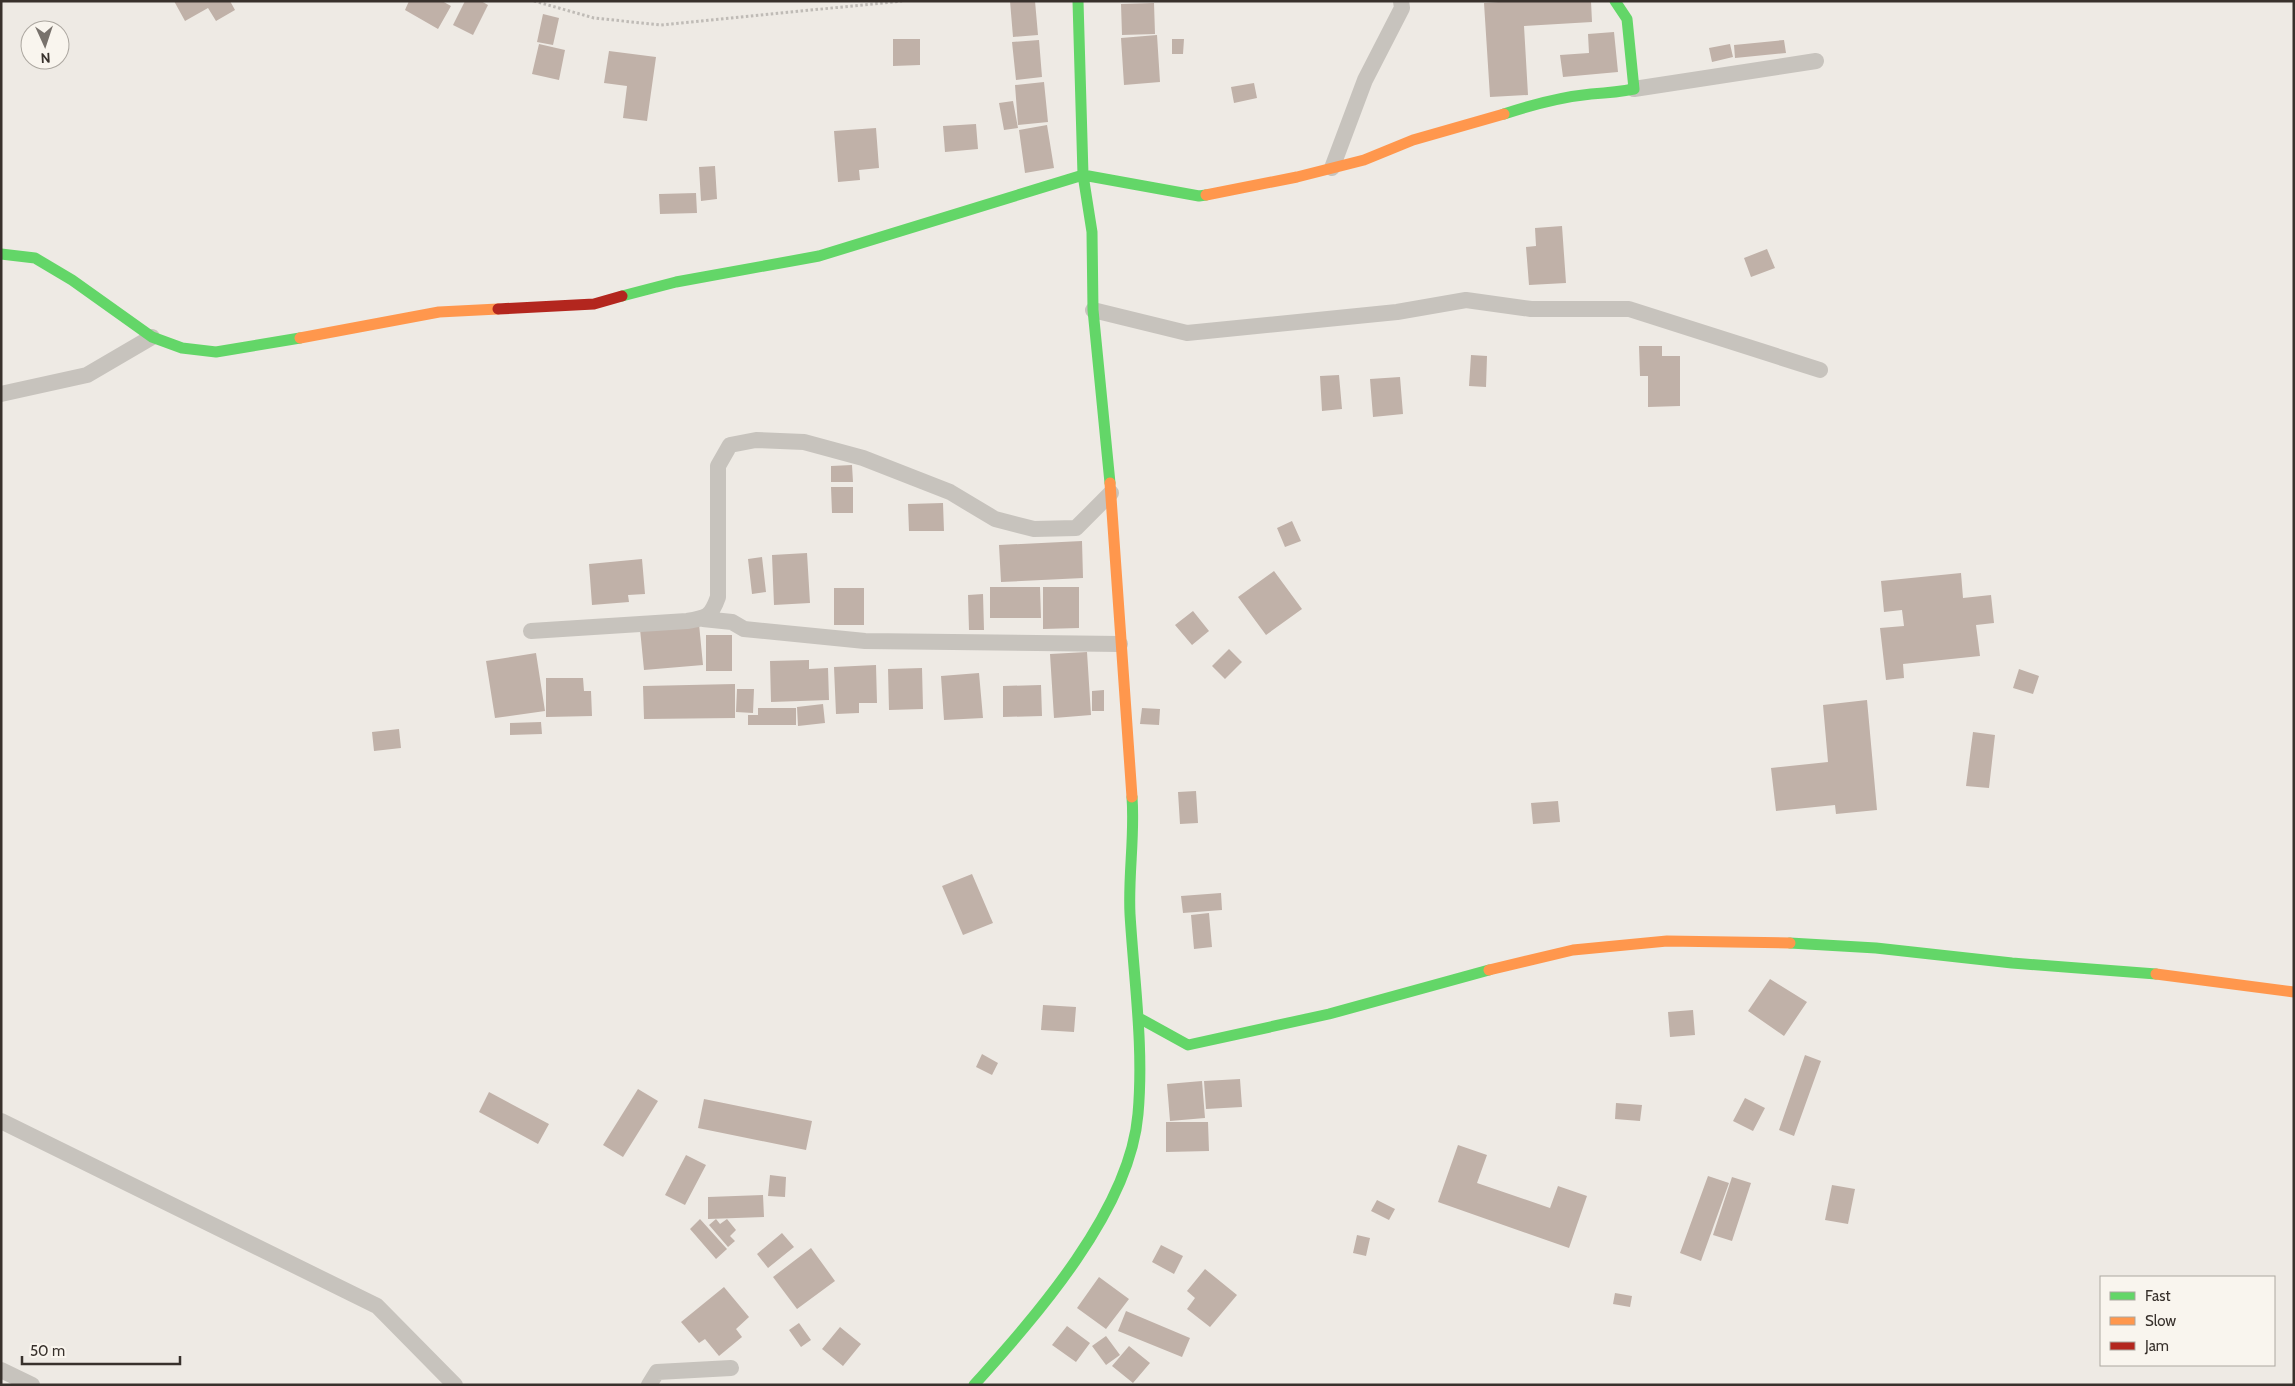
<svg xmlns="http://www.w3.org/2000/svg" width="2295" height="1386" font-family="Cabin,sans-serif">
<style>
.building{fill:#c0b1a8}
.lines{fill:none;stroke-linecap:round;stroke-linejoin:round}
.path{stroke:#bfbbb6;stroke-width:3;stroke-dasharray:2.5 2.5;stroke-linecap:butt}
.street{stroke:#c7c3bd;stroke-width:16}
.fast{stroke:#63d668;stroke-width:11}
.slow{stroke:#ff974d;stroke-width:11}
.jam{stroke:#b3261e;stroke-width:11}
</style>
<rect width="100%" height="100%" fill="#eeeae4"/>
<!-- building -->
<path class="building" d="M174,1H230L235,10L216,21L208,8L185,21Z
M409,1H442L451,6L438,29L405,10Z
M465,1H481L488,5L473,35L453,25Z
M1010,1H1035L1038,35L1013,37Z
M1513,1H1591L1592,22L1524,26L1528,95L1490,97L1484,3Z
M1154,3L1155,34L1122,35L1121,4Z
M543,14L559,18L553,45L537,42Z
M1614,32L1618,72L1563,77L1560,55L1589,53L1588,34Z
M1157,35L1160,82L1124,85L1121,38Z
M893,39H920V65L893,66Z
M1172,39H1184L1183,54H1172Z
M1039,40L1042,77L1016,80L1012,42Z
M1784,40L1786,53L1735,58L1734,45Z
M539,44L565,50L559,80L532,74Z
M1730,44L1733,57L1712,62L1709,48Z
M609,51L656,57L647,121L623,118L627,86L604,83Z
M1044,82L1048,122L1018,125L1015,85Z
M1254,83L1257,98L1234,103L1231,87Z
M1013,101L1018,128L1004,130L999,103Z
M976,124L978,149L945,152L943,126Z
M1047,125L1054,168L1025,173L1019,130Z
M876,128L879,168L859,170L860,180L838,182L834,131Z
M715,166L717,199L701,201L699,167Z
M696,193L697,213L660,214L659,194Z
M1562,226L1566,283L1529,285L1526,247L1536,246L1535,228Z
M1767,249L1775,268L1751,277L1744,258Z
M1639,346H1662V356H1680V406L1648,407V376H1640Z
M1471,355L1487,356L1486,387L1469,386Z
M1339,375L1342,409L1322,411L1320,376Z
M1400,377L1403,414L1373,417L1370,379Z
M852,465L853,482H831V466Z
M831,487H853V513H832Z
M943,503L944,531H909L908,504Z
M1292,521L1301,541L1285,547L1277,528Z
M1082,541L1083,578L1001,582L999,545Z
M807,553L810,603L774,605L772,555Z
M762,557L766,592L752,594L748,559Z
M642,559L645,594L628,595L629,602L592,605L589,564Z
M1274,571L1302,609L1266,635L1238,597Z
M1961,573L1963,598L1991,595L1994,623L1976,625L1980,656L1903,664L1904,678L1886,680L1880,628L1904,626L1902,610L1884,612L1881,581Z
M990,587H1040L1041,618H990Z
M1043,587H1079V628L1043,629Z
M834,588H864V625H834Z
M983,594L984,630H969L968,595Z
M1193,611L1209,631L1192,645L1175,625Z
M699,624L703,665L644,670L640,629Z
M706,635H732V671H706Z
M1229,649L1242,662L1225,679L1212,666Z
M1087,652L1091,715L1054,718L1050,654Z
M536,653L545,711L495,718L486,661Z
M809,660V669L828,668L829,700L771,702L770,661Z
M876,665L877,703H859V713L836,714L834,667Z
M922,668L923,709L889,710L888,669Z
M2019,669L2039,676L2033,694L2013,688Z
M979,673L983,718L944,720L941,676Z
M546,678H583L584,691H591L592,716L546,717Z
M735,684V718L644,719L643,686Z
M1041,685L1042,716L1003,717V686Z
M737,689H754L753,713L736,712Z
M1104,690V711H1092V691Z
M1867,700L1877,810L1836,814L1835,805L1776,811L1771,768L1828,762L1823,705Z
M823,704L825,723L798,726L797,707Z
M758,708H796V725H748V715H758Z
M1142,708L1160,709L1159,725L1140,724Z
M541,722L542,734L510,735V723Z
M399,729L401,748L374,751L372,732Z
M1973,732L1995,735L1989,788L1966,786Z
M1196,791L1198,823L1180,824L1178,792Z
M1558,801L1560,822L1533,824L1531,803Z
M972,874L993,923L963,935L942,886Z
M1221,893L1222,910L1183,913L1181,896Z
M1209,913L1212,947L1194,949L1191,915Z
M1770,979L1807,1002L1784,1036L1748,1011Z
M1043,1005L1076,1007L1074,1032L1041,1030Z
M1693,1010L1695,1035L1670,1037L1668,1012Z
M982,1054L998,1063L992,1075L976,1067Z
M1805,1055L1821,1061L1794,1136L1779,1130Z
M1240,1079L1242,1107L1206,1109L1204,1081Z
M1202,1081L1205,1118L1170,1121L1167,1084Z
M638,1089L658,1101L623,1157L603,1145Z
M489,1092L549,1124L538,1144L479,1112Z
M1745,1098L1765,1108L1753,1131L1733,1121Z
M704,1099L812,1121L806,1150L698,1128Z
M1616,1103L1642,1105L1640,1121L1615,1119Z
M1166,1122H1208L1209,1151L1166,1152Z
M1458,1145L1487,1155L1477,1183L1550,1208L1558,1186L1587,1196L1569,1248L1438,1202Z
M686,1155L706,1165L685,1205L665,1195Z
M770,1175L786,1177L785,1197L768,1196Z
M1708,1176L1729,1183L1701,1261L1680,1253Z
M1732,1177L1751,1183L1732,1241L1713,1235Z
M1832,1185L1855,1189L1848,1224L1825,1220Z
M763,1195L764,1217L708,1219V1197Z
M1377,1200L1395,1209L1389,1220L1371,1211Z
M700,1219L727,1249L716,1259L690,1229Z
M716,1219L720,1224L727,1219L736,1230L730,1236L735,1241L728,1247L709,1225Z
M782,1233L794,1247L768,1268L757,1254Z
M1357,1235L1370,1238L1366,1256L1353,1253Z
M1161,1245L1183,1256L1174,1274L1152,1262Z
M811,1248L835,1281L797,1309L773,1277Z
M1205,1269L1237,1295L1210,1327L1187,1309L1195,1298L1187,1291Z
M1099,1277L1129,1299L1106,1329L1077,1308Z
M724,1287L749,1317L736,1329L742,1337L719,1356L705,1339L699,1343L681,1322Z
M1615,1293L1632,1296L1630,1307L1613,1304Z
M1126,1311L1190,1338L1182,1357L1118,1331Z
M799,1323L811,1340L801,1347L789,1330Z
M1067,1326L1090,1343L1076,1362L1052,1345Z
M840,1327L861,1344L843,1366L822,1349Z
M1106,1336L1120,1355L1106,1365L1092,1346Z
M1129,1346L1150,1363L1133,1383L1112,1366Z"/>
<g class="lines">
<!-- path -->
<path class="path" d="M534,1L594,18L661,25L902,1"/>
<!-- street -->
<path class="street" d="M1634,89L1816,61
M1332,168L1365,80L1402,8L1401,1
M1093,310L1187,333L1397,312L1466,300L1531,309H1629L1820,370
M1,394L87,375L152,337
M703,619L732,622L744,629L865,641L1120,644
M531,631L687,621C707,618 711,617 718,597V466L730,445L756,440L804,442L863,458L950,492L995,519L1034,529L1076,528L1111,493
M1,1121L377,1306L455,1385
M1,1370L32,1385
M649,1385L657,1372L731,1368"/>
<!-- fast -->
<path class="fast" d="M1078,1L1083,175L1092,232L1093,310L1110,483
M1504,114C1531,105 1562,97 1591,94C1606,93 1619,92 1634,89L1627,19L1615,1
M1,254L35,258L72,280L152,337L182,348L216,352L300,338
M622,296L676,282L819,256L1083,175L1199,196L1206,195
M1790,943L1876,948L2012,963L2156,974
M1139,1018L1188,1045L1329,1014L1489,970
M974,1385C1036,1316 1130,1210 1138,1114C1144,1047 1134,981 1130,914C1128,875 1135,836 1132,797"/>
<!-- slow -->
<path class="slow" d="M1206,195L1297,177L1364,160L1413,140L1504,114
M300,338L439,312L498,309
M1110,483L1132,797
M1489,970L1573,950L1667,941L1790,943
M2156,974L2294,992"/>
<!-- jam -->
<path class="jam" d="M498,309L594,304L622,296"/>
</g>
<!-- border -->
<rect width="2295" height="1386" fill="none" stroke="#38312c" stroke-width="5"/>
<!-- legend -->
<rect x="2100" y="1276" width="175" height="90" fill="#f9f5ee" stroke="#aca7a0"/>
<rect x="2110" y="1292" width="25" height="8" fill="#63d668" stroke="#aca7a0"/>
<text x="2145" y="1301" font-size="15" fill="#38312c">Fast</text>
<rect x="2110" y="1317" width="25" height="8" fill="#ff974d" stroke="#aca7a0"/>
<text x="2145" y="1326" font-size="15" fill="#38312c">Slow</text>
<rect x="2110" y="1342" width="25" height="8" fill="#b3261e" stroke="#aca7a0"/>
<text x="2145" y="1351" font-size="15" fill="#38312c">Jam</text>
<!-- north arrow -->
<g transform="translate(45 45) rotate(177)"><circle r="24" fill="#f9f5ee" stroke="#aca7a0"/>
<path d="M0-4L9 19L0 12L-9 19Z" fill="#78726c"/>
<text y="-8" font-size="14" font-weight="bold" text-anchor="middle" fill="#38312c">N</text>
</g>
<!-- scale -->
<path d="M22 1356v8h158v-8" fill="none" stroke="#38312c" stroke-width="2.5"/>
<text x="30" y="1356" font-size="15" fill="#38312c" stroke="#f9f5ee" stroke-width="4" paint-order="stroke">50 m</text>
</svg>
